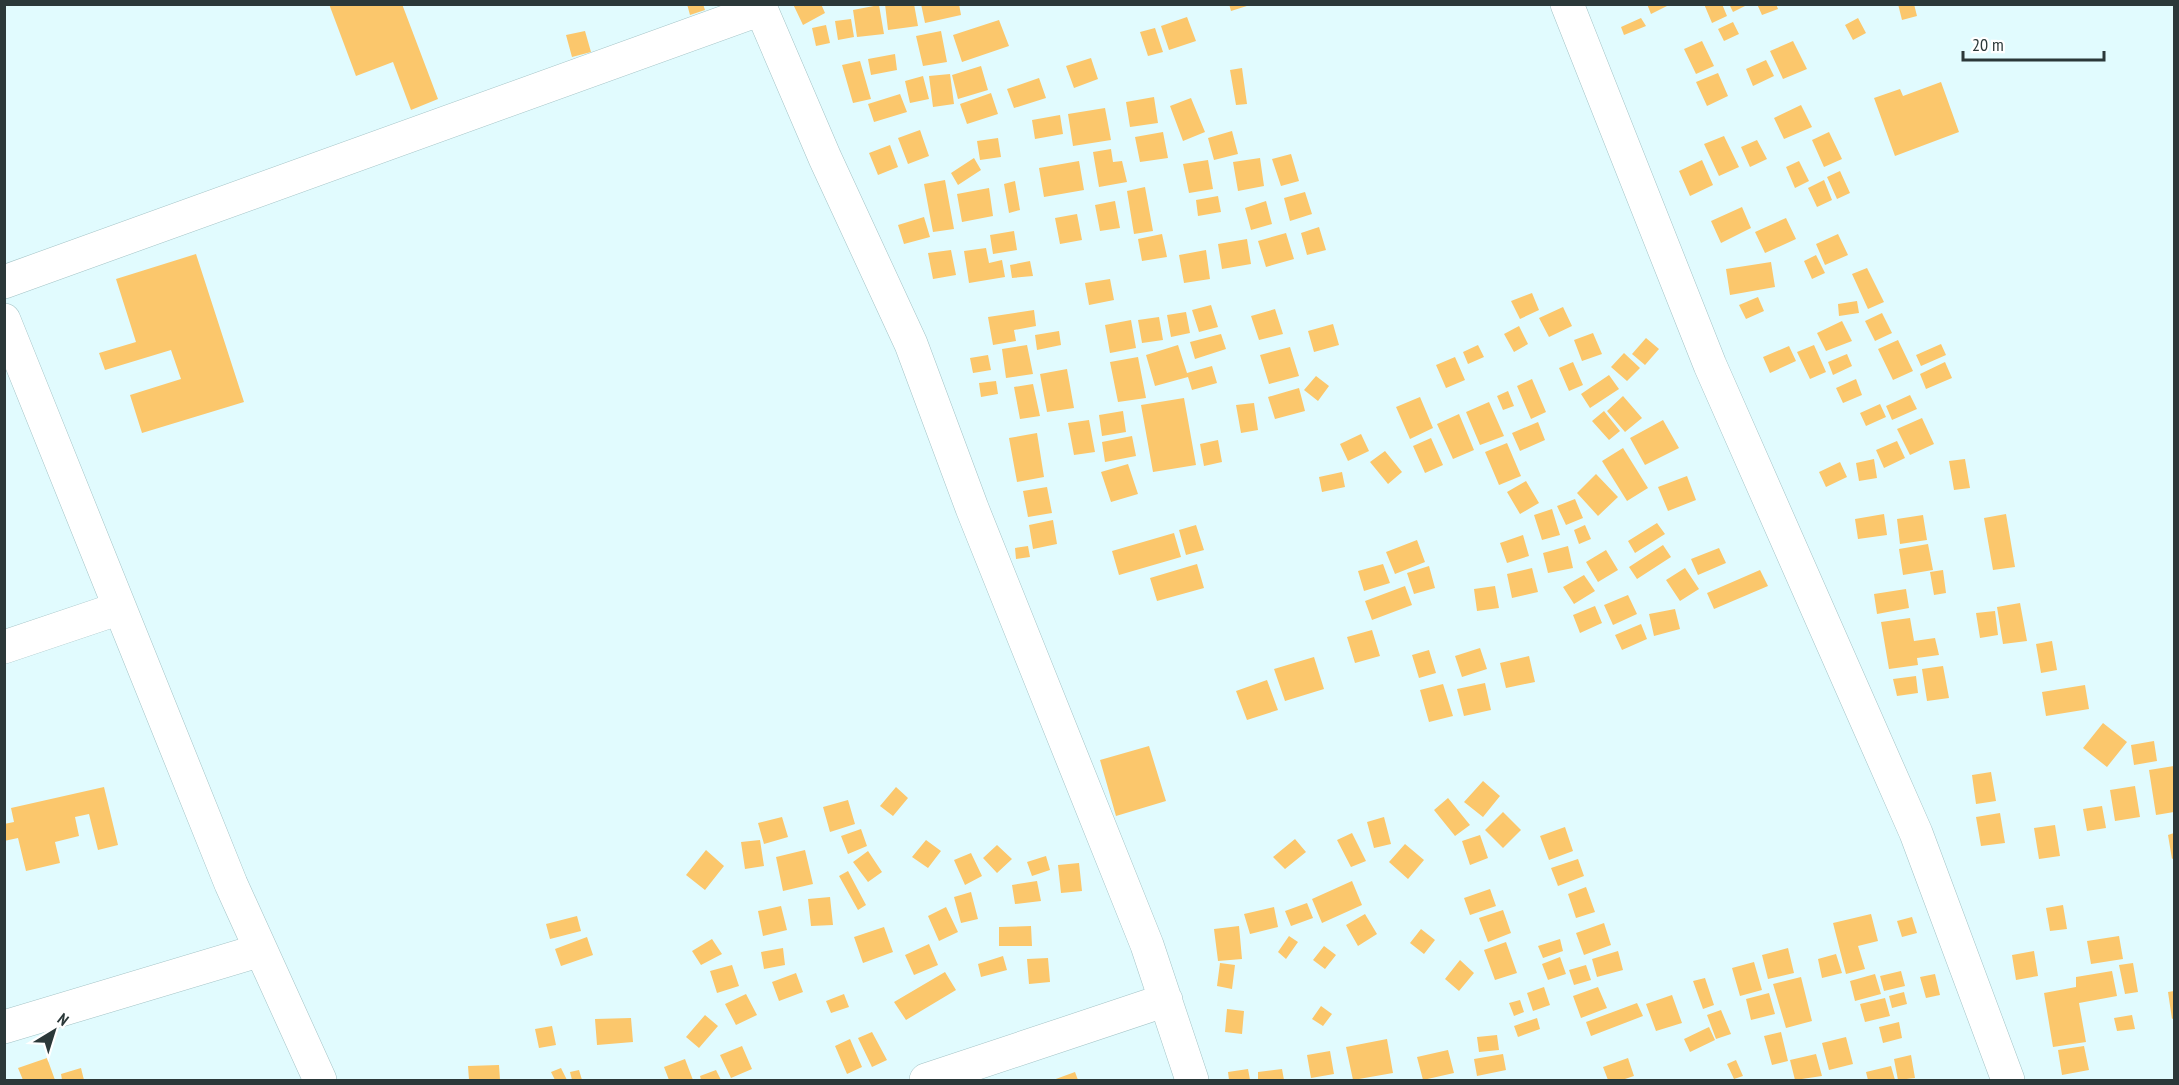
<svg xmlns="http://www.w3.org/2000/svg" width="2179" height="1085" font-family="'PT Sans Narrow',sans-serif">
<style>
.building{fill:#fbc76c}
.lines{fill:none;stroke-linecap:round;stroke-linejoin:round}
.minor-casing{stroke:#a3c3c6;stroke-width:34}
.minor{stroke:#fff;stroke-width:33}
</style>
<rect width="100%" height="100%" fill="#e1fbfe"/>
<!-- building -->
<path class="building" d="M329,4H402L438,99L411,110L393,62L356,76Z
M687,4H703L705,10L690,15Z
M793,4H821L825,13L803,25Z
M885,4H914L918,26L888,30Z
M921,4H959L961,15L925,23Z
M1229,4H1250V5L1231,11Z
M1647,4H1671L1651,14Z
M1704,4H1722L1727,16L1712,23Z
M1729,4H1749L1733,12Z
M1757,4H1776L1778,9L1762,15Z
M1898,4H1914L1917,16L1902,20Z
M879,5L884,34L857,37L853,10Z
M1187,17L1196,41L1169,50L1161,26Z
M1641,18L1646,26L1624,35L1621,27Z
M1858,18L1866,33L1853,40L1845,25Z
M851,19L854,37L838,40L835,21Z
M999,20L1009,46L962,62L953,35Z
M1733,22L1739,34L1724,41L1718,29Z
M826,25L830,43L816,46L812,28Z
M1155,28L1163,52L1148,56L1140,32Z
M585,31L591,52L572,57L566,35Z
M941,31L947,62L923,66L916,36Z
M1702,41L1714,66L1696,74L1684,49Z
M1793,41L1807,69L1783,79L1770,51Z
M895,54L897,70L871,75L868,59Z
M1091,58L1098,79L1074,88L1066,66Z
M1766,60L1774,76L1753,86L1746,69Z
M860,61L871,99L853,103L842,65Z
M981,66L988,90L958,99L952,75Z
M1242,68L1247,104L1236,105L1230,70Z
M1718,73L1728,96L1707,106L1696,82Z
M950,74L954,104L933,107L929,76Z
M923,76L929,99L910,103L905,81Z
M1039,78L1046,98L1014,108L1007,89Z
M1941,82L1959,132L1895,156L1874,98L1900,89L1903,96Z
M991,93L998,114L967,124L960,104Z
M900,94L907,112L874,122L868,104Z
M1154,97L1158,123L1130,127L1126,102Z
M1191,98L1205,132L1183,141L1170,106Z
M1801,105L1812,127L1784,139L1774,118Z
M1105,108L1111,140L1073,146L1068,114Z
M1060,115L1063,134L1035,139L1032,120Z
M920,130L929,156L908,164L898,138Z
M1232,131L1238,154L1214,160L1208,138Z
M1163,132L1168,158L1140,162L1135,137Z
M1829,132L1842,159L1824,167L1812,140Z
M1724,136L1739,167L1719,176L1704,144Z
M998,138L1001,157L980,160L977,141Z
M1757,140L1767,159L1750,167L1741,147Z
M890,145L898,167L878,175L869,153Z
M1111,149L1113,162L1122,161L1127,182L1099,187L1093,152Z
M1291,154L1299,181L1281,186L1272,159Z
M974,158L981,170L958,185L951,173Z
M1260,158L1264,186L1238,191L1233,162Z
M1208,160L1213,189L1189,193L1183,164Z
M1702,160L1713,185L1690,196L1679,171Z
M1079,161L1084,190L1044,197L1039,168Z
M1799,161L1809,181L1795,188L1786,167Z
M1840,171L1850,193L1837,199L1827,177Z
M945,180L954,229L933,232L924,184Z
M1824,180L1832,200L1817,207L1808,188Z
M1015,181L1020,210L1009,213L1004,184Z
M1145,187L1153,231L1134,234L1127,191Z
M989,188L993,216L962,222L957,194Z
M1305,192L1312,214L1290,221L1284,198Z
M1218,196L1221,212L1198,216L1196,200Z
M1115,201L1120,228L1100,231L1095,205Z
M1266,201L1272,224L1251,230L1245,208Z
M1742,207L1751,228L1721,243L1711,221Z
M1077,214L1082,240L1060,244L1055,218Z
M924,217L930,237L904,244L898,225Z
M1786,218L1796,239L1765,253L1755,232Z
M1319,227L1326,250L1307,255L1301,233Z
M1014,231L1017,250L993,254L990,235Z
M1286,233L1294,259L1266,267L1258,241Z
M1162,234L1167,257L1142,261L1138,239Z
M1838,234L1848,255L1825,265L1816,244Z
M1247,239L1251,264L1222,269L1218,244Z
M986,248L989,263L1002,260L1005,277L969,283L964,251Z
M951,250L956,275L933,279L928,253Z
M1206,250L1210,279L1184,283L1179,255Z
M196,254L244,402L142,433L130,395L181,379L171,350L105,370L99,353L136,342L116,279Z
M1816,255L1825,273L1812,279L1804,261Z
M1030,261L1033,276L1012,278L1010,265Z
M1771,262L1775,287L1730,295L1726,269Z
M1867,268L1884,302L1868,309L1852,274Z
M1110,279L1114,300L1089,305L1085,283Z
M1532,293L1539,310L1520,319L1511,301Z
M1758,297L1764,311L1746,319L1739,305Z
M1857,301L1859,313L1839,316L1838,304Z
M1211,305L1218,327L1199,332L1192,310Z
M1563,307L1572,326L1549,337L1539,318Z
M1275,309L1283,334L1259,340L1251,316Z
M1034,310L1036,326L1014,330L1016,341L993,345L988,317Z
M1186,312L1190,333L1171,337L1167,315Z
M1882,313L1892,333L1875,341L1865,321Z
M1159,317L1163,340L1142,343L1138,320Z
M1131,320L1136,348L1110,353L1105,325Z
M1842,321L1852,341L1826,351L1817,333Z
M1333,324L1339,345L1314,352L1308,331Z
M1519,326L1528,344L1514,352L1504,334Z
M1059,331L1061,345L1037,350L1035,335Z
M1593,333L1602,354L1582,361L1574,340Z
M1221,334L1226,349L1195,359L1190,342Z
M1646,338L1659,349L1645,365L1632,354Z
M1898,340L1913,371L1893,380L1878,349Z
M1941,344L1946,355L1921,366L1916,355Z
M1027,345L1033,374L1006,378L1002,349Z
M1178,345L1187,373L1212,366L1217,383L1192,390L1188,377L1155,386L1146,355Z
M1478,345L1484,357L1468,364L1463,352Z
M1814,345L1826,372L1810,379L1797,352Z
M1789,346L1796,361L1770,373L1763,357Z
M1290,347L1299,376L1269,384L1260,355Z
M1624,353L1640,368L1627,381L1611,367Z
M1847,354L1852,366L1833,375L1828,362Z
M988,355L991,370L973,373L970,358Z
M1138,357L1146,398L1118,402L1110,362Z
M1455,357L1465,380L1446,388L1436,365Z
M1573,362L1583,385L1569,391L1559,368Z
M1945,362L1952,378L1926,389L1920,374Z
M1067,369L1074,408L1047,412L1040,374Z
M1609,375L1619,389L1590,408L1581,394Z
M1316,376L1329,386L1318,401L1304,390Z
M1532,379L1546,412L1531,419L1517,386Z
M1856,379L1862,395L1843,403L1836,388Z
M996,381L998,394L981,397L979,383Z
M1033,384L1040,416L1020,419L1014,387Z
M1299,388L1305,411L1275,419L1268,397Z
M1508,391L1514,406L1503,410L1497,396Z
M1910,395L1917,409L1892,420L1886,406Z
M1623,396L1642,418L1625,432L1607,411Z
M1420,397L1433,428L1410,439L1396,407Z
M1184,398L1196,465L1153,472L1141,405Z
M1489,402L1504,436L1480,445L1466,412Z
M1254,403L1258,430L1241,433L1236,405Z
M1880,404L1886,417L1866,426L1860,413Z
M1123,411L1126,432L1102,436L1099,415Z
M1604,411L1620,431L1609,440L1592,421Z
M1459,414L1474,450L1453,459L1437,424Z
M1922,418L1934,444L1910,455L1897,429Z
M1089,420L1095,452L1074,455L1068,423Z
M1663,420L1679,448L1645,465L1630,438Z
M1538,422L1545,440L1520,451L1512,433Z
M1037,433L1044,477L1017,482L1009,438Z
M1361,434L1369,451L1348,461L1340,444Z
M1132,436L1136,456L1105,462L1102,442Z
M1431,438L1443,465L1425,473L1413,446Z
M1218,440L1222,462L1204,466L1200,444Z
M1897,441L1905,458L1884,468L1876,450Z
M1507,443L1521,476L1499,485L1485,452Z
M1623,448L1648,488L1627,501L1602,461Z
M1385,451L1402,472L1388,484L1370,462Z
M1874,459L1877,478L1859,481L1856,463Z
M1965,459L1970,488L1954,490L1949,461Z
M1840,462L1847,477L1826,487L1819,472Z
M1128,464L1138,494L1111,502L1101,472Z
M1342,472L1345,487L1322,492L1319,477Z
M1596,474L1618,497L1598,516L1577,493Z
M1687,476L1696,500L1668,511L1658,487Z
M1526,481L1539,503L1520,514L1507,492Z
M1047,487L1052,513L1028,517L1023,491Z
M1575,499L1583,518L1566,525L1557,506Z
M1552,509L1560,535L1542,540L1534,515Z
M1884,514L1887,535L1858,539L1855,519Z
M2006,514L2015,567L1993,570L1984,518Z
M1923,515L1927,540L1900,544L1897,519Z
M1053,520L1057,544L1033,549L1029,525Z
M1657,523L1665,534L1635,553L1628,541Z
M1196,525L1204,550L1186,555L1179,530Z
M1585,525L1591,539L1579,544L1574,530Z
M1174,533L1181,557L1119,575L1112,551Z
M1523,535L1529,556L1507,563L1500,543Z
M1417,540L1425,562L1395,574L1386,552Z
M1928,544L1933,570L1903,575L1899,549Z
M1663,545L1671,557L1637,579L1629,567Z
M1028,546L1030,557L1016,559L1015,548Z
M1568,546L1573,568L1548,573L1543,553Z
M1719,548L1726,563L1698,575L1691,559Z
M1606,550L1618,570L1598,582L1586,562Z
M1197,564L1204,588L1157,601L1150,578Z
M1383,564L1390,583L1364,591L1358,571Z
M1429,566L1435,588L1414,594L1407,573Z
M1532,568L1538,592L1512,598L1507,574Z
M1685,568L1699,589L1680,601L1666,580Z
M1760,570L1768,586L1714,609L1707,593Z
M1943,570L1946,593L1934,595L1930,572Z
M1584,575L1595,591L1574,604L1563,587Z
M1405,586L1412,605L1372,620L1365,601Z
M1495,586L1499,608L1477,611L1474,589Z
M1906,589L1909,608L1877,614L1874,594Z
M1628,595L1637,614L1613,625L1604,605Z
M2020,603L2027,641L2003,644L1997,607Z
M1595,606L1602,623L1580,633L1573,615Z
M1675,609L1680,629L1654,636L1649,614Z
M1995,611L1998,635L1980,638L1976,613Z
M1910,618L1914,641L1935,638L1939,655L1917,658L1918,665L1889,669L1881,622Z
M1641,624L1647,639L1622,650L1615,635Z
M1372,630L1380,656L1355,663L1347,637Z
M2052,641L2057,670L2041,673L2036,644Z
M1480,648L1487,669L1462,677L1455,656Z
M1429,650L1436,673L1419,678L1412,655Z
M1529,656L1535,682L1506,688L1500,663Z
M1314,657L1324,689L1285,701L1274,669Z
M1943,666L1949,698L1927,701L1922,669Z
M1916,676L1918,693L1897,696L1893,679Z
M1267,680L1278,710L1247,720L1236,691Z
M1485,683L1491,710L1464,716L1457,689Z
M1443,684L1453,716L1429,722L1420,690Z
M2085,685L2089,709L2046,716L2042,692Z
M2103,723L2127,742L2107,767L2083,748Z
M2154,741L2157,761L2134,765L2131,745Z
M1149,746L1166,801L1116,816L1100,760Z
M2174,766V812L2156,815L2149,770Z
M1991,772L1996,801L1976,804L1972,775Z
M1483,781L1500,796L1483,817L1464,802Z
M2135,786L2140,817L2115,821L2110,790Z
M104,787L118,845L98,850L89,814L75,817L79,836L55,842L60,863L26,871L18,838L4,841V824L14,822L11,808Z
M896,787L908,798L893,816L880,806Z
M1448,798L1470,825L1455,836L1434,810Z
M848,800L855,824L830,832L823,807Z
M2102,806L2106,828L2087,831L2083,809Z
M1503,812L1521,830L1503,848L1485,830Z
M2000,813L2005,843L1981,846L1976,817Z
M782,817L788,837L764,844L758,823Z
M1384,817L1391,844L1374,848L1367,822Z
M2055,825L2060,856L2039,859L2034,828Z
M1565,827L1573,851L1549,860L1540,836Z
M861,829L867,846L848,854L841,836Z
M1352,833L1366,861L1351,867L1337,840Z
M2174,833V858L2172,859L2168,835Z
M1480,835L1488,858L1470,865L1462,841Z
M1295,839L1306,852L1285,869L1273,857Z
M760,840L764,866L745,869L741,842Z
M926,840L941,851L928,868L912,857Z
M1405,844L1424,860L1408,879L1389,862Z
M997,845L1012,859L997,873L983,858Z
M706,850L724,866L705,890L686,875Z
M805,850L813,884L783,891L776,857Z
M868,851L882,872L868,882L853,862Z
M971,853L982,876L965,885L954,860Z
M1046,856L1050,870L1032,876L1027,862Z
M1578,859L1584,876L1558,886L1551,868Z
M1079,863L1082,891L1061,893L1058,865Z
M848,871L866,905L858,910L839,876Z
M1037,881L1041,901L1015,904L1012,885Z
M1352,881L1362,905L1322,923L1312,899Z
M1586,887L1595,912L1576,918L1568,894Z
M1490,889L1496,906L1470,915L1464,898Z
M971,892L978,919L961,923L954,897Z
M830,897L833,925L811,926L808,899Z
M1307,903L1313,918L1291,926L1285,911Z
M2063,905L2067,929L2050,931L2046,908Z
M781,906L787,930L763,936L758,911Z
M946,907L958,932L939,941L928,916Z
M1274,907L1278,927L1250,934L1244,914Z
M1503,910L1511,933L1488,942L1479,918Z
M1365,914L1377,934L1358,946L1346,925Z
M1871,914L1878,941L1858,946L1865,969L1846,974L1833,923Z
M577,916L581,931L550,939L546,924Z
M1912,917L1917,933L1902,937L1897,921Z
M1604,923L1611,945L1584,955L1576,933Z
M1031,926L1032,946H999V927Z
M1239,926L1242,959L1218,961L1214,929Z
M884,927L893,952L863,963L854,937Z
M1421,929L1435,940L1424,954L1410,943Z
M1289,936L1298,942L1286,959L1278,952Z
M2119,936L2123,959L2091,964L2087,941Z
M587,937L593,955L561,966L555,949Z
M712,939L722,954L701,965L692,951Z
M1560,939L1563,951L1543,958L1538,946Z
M1506,942L1517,973L1495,980L1484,950Z
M929,944L938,965L914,975L905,955Z
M1324,946L1336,955L1325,969L1313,960Z
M783,948L785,965L764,969L761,952Z
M1788,948L1794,973L1768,979L1762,955Z
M1618,951L1623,970L1597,977L1592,959Z
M2034,951L2038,976L2016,980L2012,955Z
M1836,954L1842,973L1822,978L1818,959Z
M1003,956L1007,970L981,977L978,964Z
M1560,957L1566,974L1548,980L1542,964Z
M1048,958L1050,982L1029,984L1027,959Z
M1460,960L1474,973L1459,991L1445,979Z
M1754,962L1762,990L1740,996L1732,968Z
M1220,963L1235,965L1232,989L1217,986Z
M2133,963L2138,992L2125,994L2119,965Z
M732,965L739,986L717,993L710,971Z
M1586,965L1591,980L1574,985L1569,970Z
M1901,971L1905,986L1884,991L1880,976Z
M2112,971L2117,996L2079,1003L2086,1042L2053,1047L2044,993L2076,987V977Z
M945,972L956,990L906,1020L894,1002Z
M796,973L803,992L779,1001L772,982Z
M1875,974L1881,994L1855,1001L1850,981Z
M1935,974L1940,995L1926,998L1920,977Z
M1801,977L1812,1021L1786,1028L1773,984Z
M1705,978L1714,1005L1703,1009L1693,981Z
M1544,987L1550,1005L1533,1011L1527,993Z
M1598,987L1607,1008L1581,1018L1573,996Z
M2174,991V1018L2172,1019L2168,992Z
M1904,992L1907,1004L1892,1008L1889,996Z
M1769,993L1775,1014L1751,1020L1746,999Z
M746,994L757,1015L736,1025L725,1004Z
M844,994L849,1007L831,1013L826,1001Z
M1672,995L1682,1023L1656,1031L1646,1004Z
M1885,998L1890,1016L1865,1022L1860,1004Z
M1520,1000L1524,1012L1514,1016L1509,1003Z
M1637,1003L1643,1016L1591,1036L1586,1022Z
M1321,1006L1332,1014L1323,1026L1312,1019Z
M1227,1009L1244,1011L1242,1034L1225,1032Z
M1721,1010L1731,1034L1716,1039L1707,1015Z
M705,1015L718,1026L699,1048L686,1037Z
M2132,1015L2135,1029L2117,1031L2114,1018Z
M631,1018L633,1042L597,1045L595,1019Z
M1537,1018L1540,1029L1518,1037L1514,1026Z
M1899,1022L1902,1038L1883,1043L1879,1027Z
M552,1026L556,1045L539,1048L535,1029Z
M1709,1027L1715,1040L1690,1052L1684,1039Z
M872,1032L887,1060L872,1067L858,1038Z
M1781,1032L1788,1061L1772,1065L1764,1036Z
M1497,1035L1499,1050L1479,1052L1477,1037Z
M1846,1037L1853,1064L1829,1070L1822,1043Z
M850,1039L862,1067L847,1074L835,1046Z
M1387,1039L1393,1073L1353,1080L1346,1047Z
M742,1046L752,1069L731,1078L720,1055Z
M2084,1046L2089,1070L2062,1075L2058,1050Z
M1448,1050L1454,1073L1423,1080L1417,1057Z
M1330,1051L1334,1074L1311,1078L1307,1055Z
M1503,1054L1506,1070L1477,1076L1474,1059Z
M1816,1054L1822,1076L1795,1080L1790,1060Z
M1911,1055L1915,1078L1898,1080L1894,1059Z
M47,1058L55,1080H23L18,1068Z
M1628,1058L1634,1076L1622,1080H1608L1603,1067Z
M685,1059L693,1080H669L664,1067Z
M1736,1060L1743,1076L1734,1079L1727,1064Z
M499,1065L500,1080H469L468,1066Z
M1891,1066L1895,1080H1868L1866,1072Z
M81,1068L84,1080H62L61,1074Z
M561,1068L567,1080H555L551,1072Z
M1248,1069L1250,1080H1229L1228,1072Z
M1282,1069L1284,1080H1258V1072Z
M579,1070L582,1080H572L570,1072Z
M716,1070L721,1080H701L700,1076Z
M1075,1072L1078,1080H1053Z"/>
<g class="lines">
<defs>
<path id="minor" d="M759,4L825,158L911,344L972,508L1147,945L1192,1080
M1567,4L1710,365L1916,833L2008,1080
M4,282L761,9
M4,320L231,884L320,1080
M4,647L120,608
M4,1027L261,950
M926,1080L1166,1000"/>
</defs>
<!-- minor casing -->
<use href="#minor" class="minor-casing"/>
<!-- minor -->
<use href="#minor" class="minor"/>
</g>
<!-- border -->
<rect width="2179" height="1085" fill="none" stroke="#2b3839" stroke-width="12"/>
<!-- north arrow -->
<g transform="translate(54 1031) rotate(38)" stroke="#ffffff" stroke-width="4.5" paint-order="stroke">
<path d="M0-4.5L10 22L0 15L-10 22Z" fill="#2b3839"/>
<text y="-9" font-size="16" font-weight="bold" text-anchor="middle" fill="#2b3839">N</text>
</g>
<!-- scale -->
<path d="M1963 51v9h141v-9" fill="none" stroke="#2b3839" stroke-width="3"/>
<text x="1972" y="51" font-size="18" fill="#2b3839" stroke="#ffffff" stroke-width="4.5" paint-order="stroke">20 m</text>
</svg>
